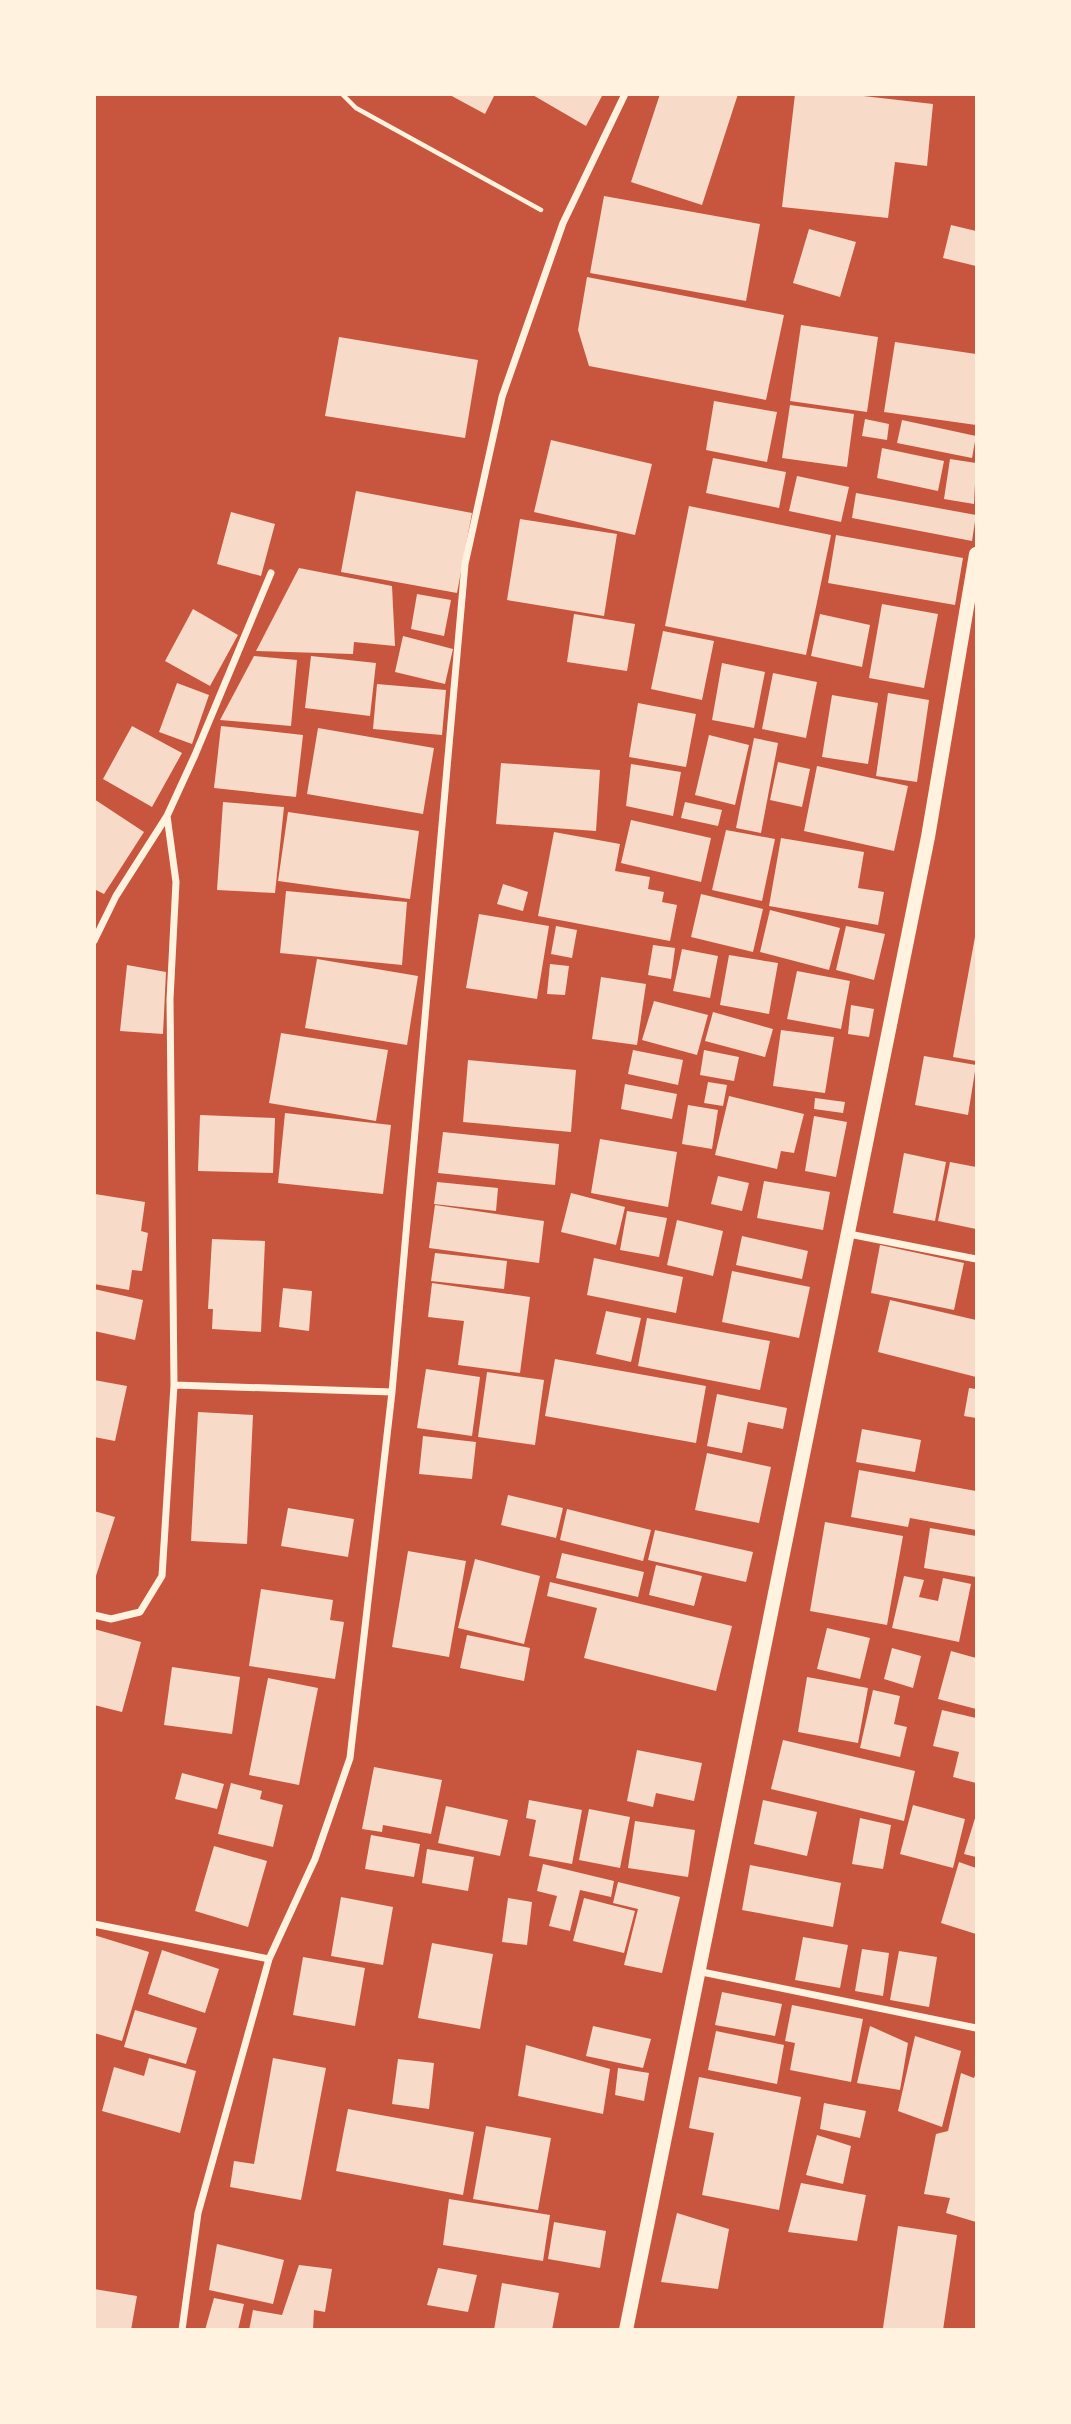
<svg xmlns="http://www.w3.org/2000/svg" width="1071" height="2424" font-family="Arial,sans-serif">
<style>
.building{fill:#f7dbc8}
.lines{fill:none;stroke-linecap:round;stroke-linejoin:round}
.path{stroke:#fff3e0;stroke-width:4.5}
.minor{stroke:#fff3e0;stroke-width:7}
.secondary{stroke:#fff3e0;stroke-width:14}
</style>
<rect width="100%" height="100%" fill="#c8553d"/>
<!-- building -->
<path class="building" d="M448,94H495L485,114Z
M531,94H603L586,126Z
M660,94H738L702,205L631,182Z
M795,94H846L933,104L927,166L895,162L888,218L782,207Z
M604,196L760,224L746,301L590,273Z
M951,225L976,231V266L943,258Z
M809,229L856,242L840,297L793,283Z
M587,277L784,315L766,400L589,366L578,330Z
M801,325L878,337L867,412L790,401Z
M339,337L478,360L465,438L325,416Z
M895,342L976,354V425L884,412Z
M714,401L777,412L767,462L706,450Z
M790,405L854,414L847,467L782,458Z
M865,419L889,424L887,440L862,436Z
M902,420L976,436L972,458L897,443Z
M551,440L652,464L635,535L534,512Z
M882,448L944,461L938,491L877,478Z
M713,458L786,472L779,508L706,493Z
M950,459L976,463L974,504L944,499Z
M797,476L849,487L841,522L789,511Z
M356,491L472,513L457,593L341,572Z
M856,493L976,515L972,541L852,518Z
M689,506L831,535L806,655L665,626Z
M231,512L275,524L261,576L217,564Z
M520,519L617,534L604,616L507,600Z
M836,535L963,558L955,605L828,583Z
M299,568L392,586L395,646L354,642L353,654L256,651Z
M417,594L451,600L444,636L411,629Z
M882,604L938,614L924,688L869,678Z
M193,609L238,635L210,686L165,661Z
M574,614L635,624L627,671L567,662Z
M820,614L870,625L862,667L811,656Z
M663,631L714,641L702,700L651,689Z
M403,636L453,649L445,684L395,672Z
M254,656L297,660L291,726L220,720Z
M311,656L376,663L370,716L305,708Z
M722,663L765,672L754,728L712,720Z
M773,673L817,682L806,738L762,729Z
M177,683L209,695L192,744L159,732Z
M377,684L446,690L442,735L373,729Z
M888,693L929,700L917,782L876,776Z
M832,695L878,703L868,764L822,757Z
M638,703L696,714L686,767L629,757Z
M132,726L182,753L152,807L103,779Z
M221,726L303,735L296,797L214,788Z
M318,728L434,748L423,814L307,794Z
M709,735L749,745L735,805L695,795Z
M754,738L778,743L761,833L736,828Z
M778,762L810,769L802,807L770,800Z
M501,763L600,770L596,831L496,824Z
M631,764L681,772L673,816L626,806Z
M817,766L908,786L894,851L804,831Z
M94,799L144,832L104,894L94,889Z
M223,802L284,807L275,893L217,890Z
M685,802L722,810L718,826L681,818Z
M288,812L419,831L410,899L278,881Z
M631,820L711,838L701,882L621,863Z
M726,830L775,839L762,901L712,890Z
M554,832L620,844L615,871L650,877L648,889L664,892L662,902L677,905L670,941L538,916Z
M781,838L864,852L858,888L884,892L878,925L769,906Z
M503,884L528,892L523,911L497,904Z
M286,891L407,902L402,965L280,953Z
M701,894L763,909L753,952L691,937Z
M770,910L840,928L829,970L760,952Z
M479,914L549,926L537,999L466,988Z
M556,926L577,930L572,958L551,954Z
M846,926L885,934L874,980L836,970Z
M975,937H976V1061L953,1057Z
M653,945L675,948L671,979L648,975Z
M682,949L718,956L710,998L673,991Z
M729,955L778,963L769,1014L720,1005Z
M317,959L418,976L407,1045L305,1028Z
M550,964L569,966L565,995L547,994Z
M127,965L166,972L163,1034L120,1031Z
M797,971L850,981L841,1029L787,1019Z
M601,977L646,984L637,1045L592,1039Z
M654,1001L708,1015L697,1055L642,1040Z
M851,1005L874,1009L869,1037L848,1034Z
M713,1012L773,1029L765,1057L705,1041Z
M781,1030L834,1037L825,1093L773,1086Z
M281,1033L388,1050L376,1121L269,1103Z
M633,1050L683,1060L678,1085L628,1074Z
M704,1050L739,1057L734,1081L700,1075Z
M924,1056L976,1065L968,1115L915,1105Z
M468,1060L576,1070L571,1132L463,1122Z
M708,1082L727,1085L723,1106L704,1103Z
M625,1084L677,1094L672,1119L621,1109Z
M729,1096L804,1114L794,1153L781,1151L777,1169L715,1155Z
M815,1098L845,1102L843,1113L814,1109Z
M688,1105L718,1110L712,1149L682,1144Z
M285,1113L391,1125L383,1194L278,1183Z
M200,1115L275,1118L273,1173L198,1171Z
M814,1116L847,1122L836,1177L805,1171Z
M443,1132L559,1144L555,1185L438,1173Z
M600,1139L677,1152L668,1207L591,1193Z
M904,1153L946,1162L935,1221L893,1213Z
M950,1162L976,1167V1229L938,1221Z
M718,1176L749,1183L742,1211L711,1204Z
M764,1181L830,1192L823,1230L757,1218Z
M437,1182L498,1188L496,1211L434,1204Z
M571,1193L625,1207L616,1245L561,1232Z
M95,1194L145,1202L141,1231L148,1233L142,1271L132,1270L129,1290L94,1284Z
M435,1205L544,1221L539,1263L429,1248Z
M627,1211L667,1218L659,1257L620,1250Z
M677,1220L723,1231L713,1276L667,1265Z
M742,1236L808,1251L802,1279L736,1265Z
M212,1239L265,1241L261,1332L212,1329L213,1309H208Z
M880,1245L964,1263L954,1310L871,1293Z
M435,1253L507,1261L504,1289L431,1281Z
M594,1258L683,1277L676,1313L587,1295Z
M732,1271L810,1287L799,1338L722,1322Z
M432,1283L530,1297L520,1373L458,1365L464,1321L428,1317Z
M283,1288L312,1291L309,1331L279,1327Z
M94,1289L143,1300L135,1340L94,1331Z
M890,1300L976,1320V1377L878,1352Z
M606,1311L641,1318L631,1362L596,1354Z
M647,1318L770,1341L760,1390L638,1366Z
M555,1359L706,1386L696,1443L545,1416Z
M426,1369L480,1377L472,1436L417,1428Z
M487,1372L544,1380L535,1445L478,1437Z
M94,1380L127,1386L115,1441L94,1437Z
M969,1388L976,1389V1418L964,1416Z
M717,1394L787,1408L783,1429L748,1422L742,1453L707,1446Z
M198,1412L253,1415L247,1544L191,1541Z
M862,1429L921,1440L915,1472L856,1462Z
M423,1436L476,1442L472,1479L419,1474Z
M707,1453L771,1467L759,1523L695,1510Z
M859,1470L976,1491V1530L910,1518L908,1527L851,1517Z
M508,1495L563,1508L556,1538L501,1525Z
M288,1508L354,1519L348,1557L281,1546Z
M567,1509L651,1530L643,1561L560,1540Z
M94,1511L115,1517L95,1579L94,1578Z
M825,1522L903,1536L887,1625L810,1611Z
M930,1528L976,1536V1577L924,1568Z
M655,1530L753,1552L746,1582L648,1560Z
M408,1551L466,1561L449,1657L392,1647Z
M562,1553L644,1572L638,1597L556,1578Z
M475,1559L540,1576L524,1644L458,1628Z
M656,1565L702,1576L694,1606L649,1595Z
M904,1576L924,1580L919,1597L938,1601L943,1578L971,1584L959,1642L892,1628Z
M550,1582L732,1626L716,1691L584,1658L597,1608L547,1596Z
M261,1589L333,1600L330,1620L344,1622L335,1679L249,1666Z
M827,1628L870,1638L860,1679L817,1669Z
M94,1629L141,1642L122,1712L94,1705Z
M467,1635L530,1648L524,1681L460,1668Z
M892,1648L921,1656L913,1688L884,1679Z
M951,1651L976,1658V1709L938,1699Z
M172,1667L240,1677L232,1734L164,1725Z
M807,1677L868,1688L858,1743L798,1732Z
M268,1678L318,1688L299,1785L249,1775Z
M873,1690L900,1696L894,1724L907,1727L900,1757L860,1748Z
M942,1710L976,1718V1783L953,1777L959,1752L933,1746Z
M783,1740L915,1771L904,1821L771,1789Z
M637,1750L702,1763L694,1801L656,1793L653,1807L627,1801Z
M374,1767L442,1780L431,1834L383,1825L382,1832L362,1829Z
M182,1773L224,1784L217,1809L175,1799Z
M231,1783L262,1791L260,1799L283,1805L273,1847L218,1834Z
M529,1800L582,1810L572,1864L529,1856L536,1820L526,1818Z
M763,1800L817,1812L807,1856L754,1844Z
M913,1805L965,1819L953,1868L900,1854Z
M446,1806L508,1820L500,1856L438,1843Z
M589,1809L630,1817L620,1868L579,1860Z
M976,1815V1857L964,1854Z
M860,1818L891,1825L883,1869L852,1864Z
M635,1821L695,1830L688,1877L628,1868Z
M371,1835L420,1844L414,1877L365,1869Z
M214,1846L267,1861L248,1927L195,1911Z
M427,1849L474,1857L468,1891L422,1883Z
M959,1862L976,1868V1934L941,1923Z
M543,1864L614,1881L611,1897L580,1890L570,1931L549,1926L557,1896L537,1891Z
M750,1865L841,1883L833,1927L742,1910Z
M618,1882L680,1897L662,1973L624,1965L638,1909L613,1903Z
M341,1897L393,1907L383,1965L331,1956Z
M508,1898L532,1902L527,1945L502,1942Z
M584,1898L635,1911L624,1953L573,1941Z
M94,1935L149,1952L122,2041L94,2033Z
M803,1937L848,1945L840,1988L795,1980Z
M432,1943L493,1954L480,2029L418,2018Z
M862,1949L889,1953L883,1996L855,1991Z
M162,1950L219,1969L205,2013L148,1994Z
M899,1951L937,1957L929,2007L890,2000Z
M303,1957L365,1968L355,2026L293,2015Z
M722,1992L782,2004L775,2036L715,2025Z
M792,2005L863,2019L851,2082L790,2070L795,2043L785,2041Z
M135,2010L197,2028L186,2064L124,2047Z
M593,2026L651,2039L643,2068L586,2056Z
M870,2026L908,2043L900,2090L857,2083Z
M716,2031L784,2045L777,2084L708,2070Z
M915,2036L961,2051L942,2127L898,2111Z
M526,2045L610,2069L603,2114L518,2096Z
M149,2058L196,2071L180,2133L102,2111L114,2067L144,2076Z
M273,2058L326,2068L301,2200L230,2187L234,2161L254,2164Z
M398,2059L434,2063L429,2109L392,2104Z
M618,2068L649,2073L644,2101L615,2095Z
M961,2073L974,2078L976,2073V2222L946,2213L950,2198L924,2194L936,2134L948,2131Z
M699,2077L801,2097L779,2210L702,2195L714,2133L689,2128Z
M824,2103L866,2111L860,2138L820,2129Z
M348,2109L474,2132L463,2195L336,2171Z
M486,2126L551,2138L538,2210L473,2199Z
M817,2135L851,2146L843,2184L806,2175Z
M801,2183L866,2195L857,2241L788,2232Z
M449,2199L550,2215L543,2261L443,2245Z
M677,2213L729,2229L718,2289L661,2282Z
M554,2222L606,2231L600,2268L548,2259Z
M898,2226L957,2235L943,2330L883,2328Z
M217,2244L284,2260L273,2304L209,2290Z
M299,2265L332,2269L325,2312L314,2310L313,2330H249L253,2310L282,2315Z
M438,2268L477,2275L468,2312L427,2305Z
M502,2283L559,2293L552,2330H494Z
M94,2289L137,2296L131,2330H94Z
M214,2298L244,2304L238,2330H205Z"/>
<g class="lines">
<!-- path -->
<path class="path" d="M342,94L356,108L541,210"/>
<!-- minor -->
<path class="minor" d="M94,941L116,896L167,816
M849,1234L976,1259
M174,1385L392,1392
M94,1615L111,1619L140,1612L162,1576L174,1385L170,999L176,882L167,816L195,755L271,573
M94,1924L269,1959
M697,1971L976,2028
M182,2330L198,2213L269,1959L315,1859L350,1758L392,1392L465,564L502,397L563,223L625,94"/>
<!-- secondary -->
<path class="secondary" d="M626,2330L928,837L976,554"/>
</g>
<!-- border -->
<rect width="1071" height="2424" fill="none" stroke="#fff3e0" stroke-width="192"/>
</svg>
